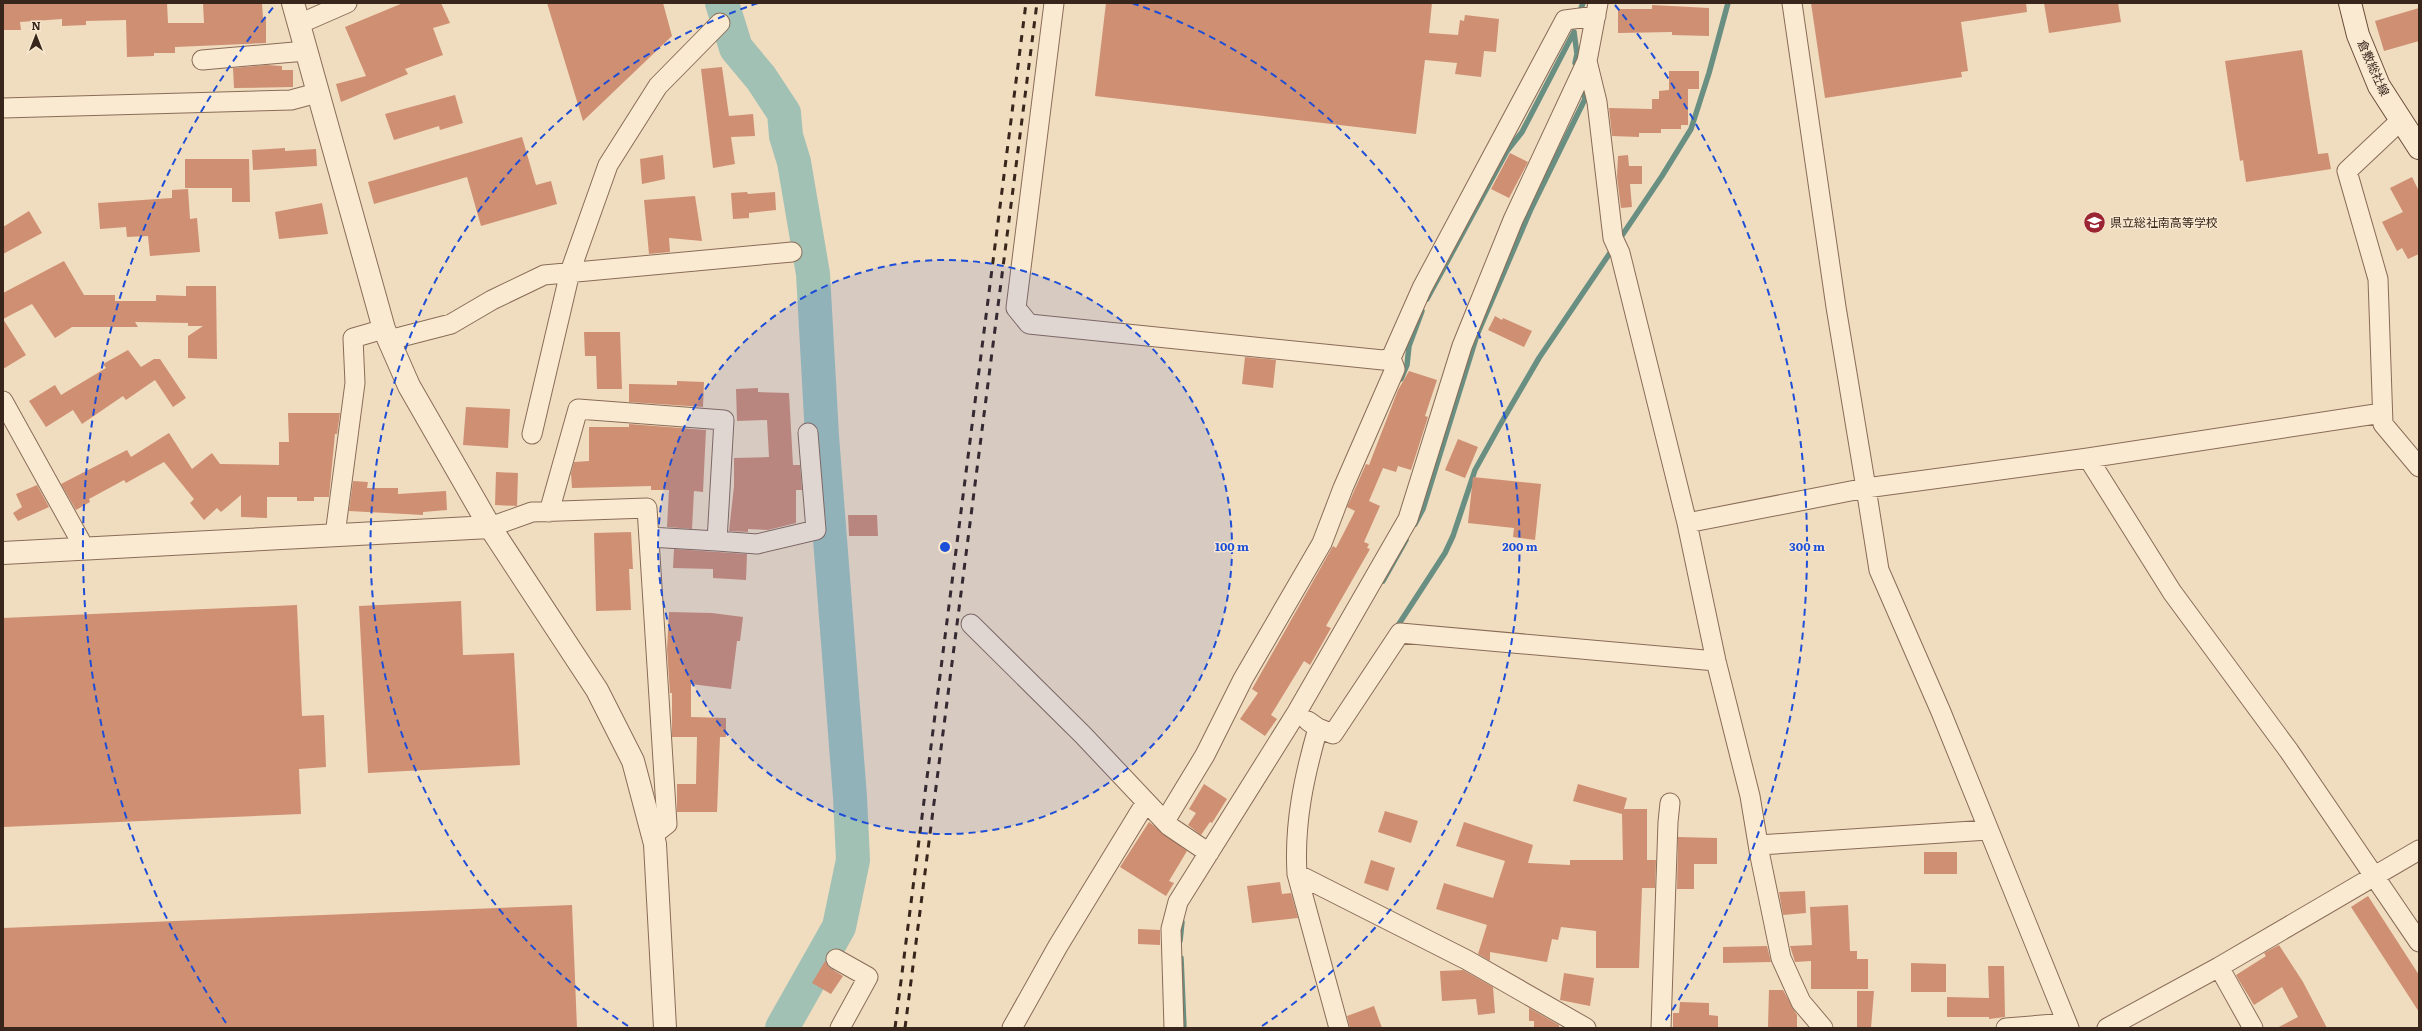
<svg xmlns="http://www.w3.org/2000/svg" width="2422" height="1031" font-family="Literata,'Noto Sans JP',serif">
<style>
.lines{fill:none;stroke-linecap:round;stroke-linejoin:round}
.stream{stroke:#698f82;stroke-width:5.5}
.river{stroke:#a2c1b5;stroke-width:34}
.building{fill:#cf8f73}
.minor-casing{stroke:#896c57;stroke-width:21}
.tertiary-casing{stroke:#896c57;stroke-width:24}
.secondary-casing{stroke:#6b4d3a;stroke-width:24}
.minor{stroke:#faead2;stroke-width:19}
.tertiary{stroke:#faead2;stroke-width:22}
.secondary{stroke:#faead2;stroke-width:22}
.rail{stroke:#38261c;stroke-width:3;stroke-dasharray:7 7;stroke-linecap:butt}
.ring{fill:none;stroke:#1d4ed8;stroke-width:2;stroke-dasharray:7 5}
.labels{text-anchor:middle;stroke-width:3;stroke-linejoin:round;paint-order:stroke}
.street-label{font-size:12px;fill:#38261c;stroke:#f7e7cf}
.poi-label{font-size:12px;fill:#38261c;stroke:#f7e7cf;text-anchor:start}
.centre{fill:#1d4ed8;stroke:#f7e7cf;stroke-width:2}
.ring-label{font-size:12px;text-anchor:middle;font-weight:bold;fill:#1d4ed8;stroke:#f7e7cf;stroke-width:3;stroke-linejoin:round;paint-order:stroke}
</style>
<rect width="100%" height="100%" fill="#f0dcbf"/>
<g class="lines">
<!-- stream -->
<path class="stream" d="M1579,14L1583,3
M1574,32L1577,54L1575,63
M1619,240L1662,176L1691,129L1709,73L1728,3
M1427,299L1507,151L1522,132L1574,32
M1401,379L1407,365L1409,346L1422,311
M1415,524L1423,509L1477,335L1531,209L1585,99L1584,94
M1383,581L1406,540
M1395,630L1445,553L1453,536L1475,470L1500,425L1539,358L1614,247
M1180,941L1182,922
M1181,958L1184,1028"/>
<!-- river -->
<path class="river" d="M722,3L736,48L761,78L784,113L786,136L794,162L813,274L822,436L850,797L853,860L839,927L782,1028"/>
</g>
<!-- building -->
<path class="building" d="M3,3H167L168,23H204L203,3H262L263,18H266V43L175,47V53H154V56L127,57L126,20L86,21V25L62,26V19L20,22L21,30H3Z
M403,3H441L450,23L433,28L443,55L405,69L408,74L341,102L336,84L366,76L345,27Z
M547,3H663L672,36L583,121Z
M1106,3H1432L1429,33L1458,35L1460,20L1464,21L1465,15L1499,19L1496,52L1484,51L1481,77L1455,74L1457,63L1425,60L1416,134L1095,96Z
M1811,3H2026L2027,12L1961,22L1968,71L1961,72L1962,77L1825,98Z
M2044,3H2118L2121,22L2049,33Z
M1652,5L1709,8V36L1672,35V32L1618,33V9H1652Z
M2419,8V41L2384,51L2375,21Z
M2302,50L2318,154L2328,153L2331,169L2246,182L2243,160L2240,161L2225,61Z
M267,65L282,66V70H293V87L234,88L233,68Z
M722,67L729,116L753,114L755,136L731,137L735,164L713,168L701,69Z
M1669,71H1699V89H1688V125H1681V129H1661V133H1639V137L1612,136L1609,108L1652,109V99H1659V91L1669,90Z
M455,95L463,123L440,130L439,126L394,140L385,114Z
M522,137L536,185L551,181L557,204L481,226L467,177L374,204L368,182Z
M285,148V151L316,149L317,166L253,170L252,150Z
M1510,153L1528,162L1509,198L1491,189Z
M663,155L665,179L642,184L640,159Z
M1628,155L1629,166H1642V184H1630L1632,207L1621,208L1617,177L1618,156Z
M185,159H249L250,202H232V188H185Z
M2412,177L2419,191V254L2408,259L2402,248L2397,251L2382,222L2403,212L2390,188Z
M188,189L190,219L197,218L200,252L150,256L148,236L127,237L126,227L100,229L98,203L172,198V190Z
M747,192L748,194L775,192L776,210L749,213V218L733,219L731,193Z
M695,196L702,241L669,238L670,252L649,254L644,200Z
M322,203L328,234L279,239L275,212Z
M29,211L42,233L3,254V227Z
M64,261L84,295H115V301H156V295L186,296V286H216L217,359L188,358V336L203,326H188V323L135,322L138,327H72L55,338L32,304L3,319L26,355L3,369V293Z
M1495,316L1502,320L1503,318L1532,331L1524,347L1488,330Z
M584,332H620L622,389H597L596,356H585Z
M128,350L141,367L154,359H160L186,398L173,407L155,380L126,400L123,396L82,424L73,410L46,427L29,401L55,385L61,395L106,368L103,364Z
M1245,357L1276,360L1273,388L1242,384Z
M1409,371L1437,380L1425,416L1428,417L1411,470L1398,466L1396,472L1383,468L1369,501L1380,506L1364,542L1369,544L1367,548L1370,549L1326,626L1331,628L1310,665L1304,661L1271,715L1277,719L1265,736L1240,719L1258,693L1252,689L1333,546L1336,548L1355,511L1347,507L1366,464L1369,465L1398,390Z
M677,381L704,382L703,407L629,402V384L677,385Z
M758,388V392L789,393L793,465H800L802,490H796V523L768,530L748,529V532L729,531L734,486V458L769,457L767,420L737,421L736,389Z
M466,407L510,409L508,448L463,445Z
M288,413H340L337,434H335L329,497H314V501H297V497H267V518L241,517V495L221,512L217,508L204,520L190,503L194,499L164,462L126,483L124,480L89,499L90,502L76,510L61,484L127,450L131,457L169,433L192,469L212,453L220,464L279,465V442H289Z
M629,424L706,430L703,492L694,491L692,529L667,527L669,490H651V486L572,488L571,474L574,462L589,461V427H629Z
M1458,439L1478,447L1465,478L1445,470Z
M496,472L518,473L517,506L495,505Z
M1473,477L1541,484L1535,540L1513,537L1514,528L1468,523Z
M353,481L368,482L367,488H398V494L446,491L447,510L423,512V515L349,511Z
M37,485L49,507L18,521L13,513L22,507L16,494Z
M848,515H877L878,536H849Z
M631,532L633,569H629L631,610L596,611L594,533Z
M674,549L747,554L746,580L713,578V569L673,568Z
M461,601L463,655L514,653L520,765L368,773L359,606Z
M297,605L302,716L324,715L326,767L299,769L301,814L3,827V618Z
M669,612L712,613L743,617L740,641H737L731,689L691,684V717L726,718V737H720L717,812H677V784H696L697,737H672V693H670L667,649Z
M1204,784L1227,799L1212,823L1210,822L1201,835L1188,825L1196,813L1189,809Z
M1578,784L1627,798L1624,809H1647V860H1656L1655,888H1642L1639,968H1596V931L1561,927L1558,940L1552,939L1547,962L1490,952V961L1478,954L1487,925L1436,909L1444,883L1493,898L1505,861L1456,846L1464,822L1533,845L1528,863L1570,865V860H1623L1622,814L1573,801Z
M1385,811L1418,821L1411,843L1378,832Z
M1149,822L1187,851L1169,881L1174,883L1166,896L1120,867Z
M1678,837L1717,838V864H1694V889H1677Z
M1924,852H1957V874H1924Z
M1371,860L1395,868L1388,891L1364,883Z
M1280,882L1282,894L1291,893L1298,918L1252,923L1247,886Z
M1805,891L1806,913L1783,915L1779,892Z
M2368,896L2419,975V1012L2351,907Z
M572,905L577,1028H3V928Z
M1848,905L1850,951H1857V959H1868V989H1811V961L1795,962L1790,946L1812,945L1810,907Z
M1138,929L1160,930V945L1138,944Z
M2279,945L2303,982L2327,1028H2277L2298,1017L2282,987L2254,1005L2240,982L2236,975L2266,956L2264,953Z
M1767,946L1771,962L1723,963V947Z
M825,961L830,968L843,976L831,994L812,983Z
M1911,963L1946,964V992H1911Z
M1988,966H2004L2005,1017L1989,1019V1017H1947V997L1989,998Z
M1463,970L1493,987L1495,1013L1478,1015L1476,999L1442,1001L1440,971Z
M1564,973L1594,978L1590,1006L1560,1000Z
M1769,990H1783L1797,1015V1028H1768Z
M1857,991H1874L1871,1028H1857Z
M1680,1002L1709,1003V1015L1718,1016V1028H1673V1013H1679Z
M1374,1006L1382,1028H1350L1347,1016Z
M1529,1008L1559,1025V1028H1534V1021H1529Z"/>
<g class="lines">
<defs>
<path id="minor" d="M1054,3L1016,308L1029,324L1383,360L1391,358L1422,288L1565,20L1596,16
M1792,3L1836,307L1866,488L2088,458L2382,413
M299,24L347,3
M202,60L306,51
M1587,61L1597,102L1613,238L1620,253L1687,523L1716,661L1750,796L1760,856L1781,958L1801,1002L1823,1028
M3,108L291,100L317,93
M2400,121L2347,171L2378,279L2383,424L2419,467
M389,340L451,324L492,300L544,275L792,252
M3,401L85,549
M532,434L570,272L608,165L658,86L720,23
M2088,458L2172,592L2289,751L2419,942
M549,512L578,409L724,420L717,541L649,537
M1687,523L1866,488L1879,570L1941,712L2069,1028
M490,527L532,512L647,508L667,824L653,835
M335,535L355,383L353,338L384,329
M717,541L757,544L816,530L808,433
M971,624L1083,735L1169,826L1209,853
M1308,721L1318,728C1304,777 1294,823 1297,874L1339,1028
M1318,728L1333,734L1400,633L1716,661
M1165,821L1205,755L1243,679L1322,543L1343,488L1395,369L1391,358
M1759,845L1988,830
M1297,874L1467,960L1586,1028
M836,959L868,977L840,1028
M2219,967L2253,1028
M1012,1028L1058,946L1146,802
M1174,1028L1171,929L1178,902L1297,712L1408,519L1462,346L1513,220L1587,61L1598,3
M1661,1028L1668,822L1670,803
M2006,1028L2066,1023
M2107,1028L2219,967L2419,850"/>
<path id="tertiary" d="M293,3L384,329L409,386L490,527L597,690L633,761L655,844L665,1028
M3,553L490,527"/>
<path id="secondary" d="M2350,3L2358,35L2379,86L2419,148"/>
</defs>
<!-- minor casing -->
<use href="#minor" class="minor-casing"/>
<!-- tertiary casing -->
<use href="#tertiary" class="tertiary-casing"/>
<!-- secondary casing -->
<use href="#secondary" class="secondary-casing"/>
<!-- minor -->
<use href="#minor" class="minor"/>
<!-- tertiary -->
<use href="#tertiary" class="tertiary"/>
<!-- secondary -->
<use href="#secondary" class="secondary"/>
<!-- rail -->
<path class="rail" d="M895,1028L1026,3
M905,1028L1037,3"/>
</g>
<!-- distance rings -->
<circle cx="945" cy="547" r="287" fill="#1d4ed8" fill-opacity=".12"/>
<g class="ring">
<circle cx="945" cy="547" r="287"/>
<path d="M628 1026A575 575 0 0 1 758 3M1132 3A575 575 0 0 1 1262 1026"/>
<path d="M226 1023A862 862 0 0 1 275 5M1615 5A862 862 0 0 1 1664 1023"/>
</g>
<!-- icons -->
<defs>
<symbol id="school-disc" viewBox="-11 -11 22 22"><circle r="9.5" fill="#9a2432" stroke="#f7e7cf"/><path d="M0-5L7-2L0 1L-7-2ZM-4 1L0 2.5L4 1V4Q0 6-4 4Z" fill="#fff"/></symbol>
</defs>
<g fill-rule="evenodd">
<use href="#school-disc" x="2082" y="210" width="25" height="25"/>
</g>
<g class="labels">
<!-- street labels -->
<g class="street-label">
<text transform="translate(2373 68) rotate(66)" y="4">倉敷総社線</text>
</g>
<!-- poi labels -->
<g class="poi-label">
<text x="2110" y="227">県立総社南高等学校</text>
</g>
</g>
<circle cx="945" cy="547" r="6" class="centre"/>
<g class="ring-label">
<text x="1232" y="551">100 m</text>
<text x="1520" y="551">200 m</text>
<text x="1807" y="551">300 m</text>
</g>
<!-- border -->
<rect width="2422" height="1031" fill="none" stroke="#38261c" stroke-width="8"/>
<!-- north arrow -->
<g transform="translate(36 36)" stroke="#f7e7cf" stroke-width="3" paint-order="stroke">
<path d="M0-3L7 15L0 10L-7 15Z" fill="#38261c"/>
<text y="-6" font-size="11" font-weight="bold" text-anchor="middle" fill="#38261c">N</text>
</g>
</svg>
